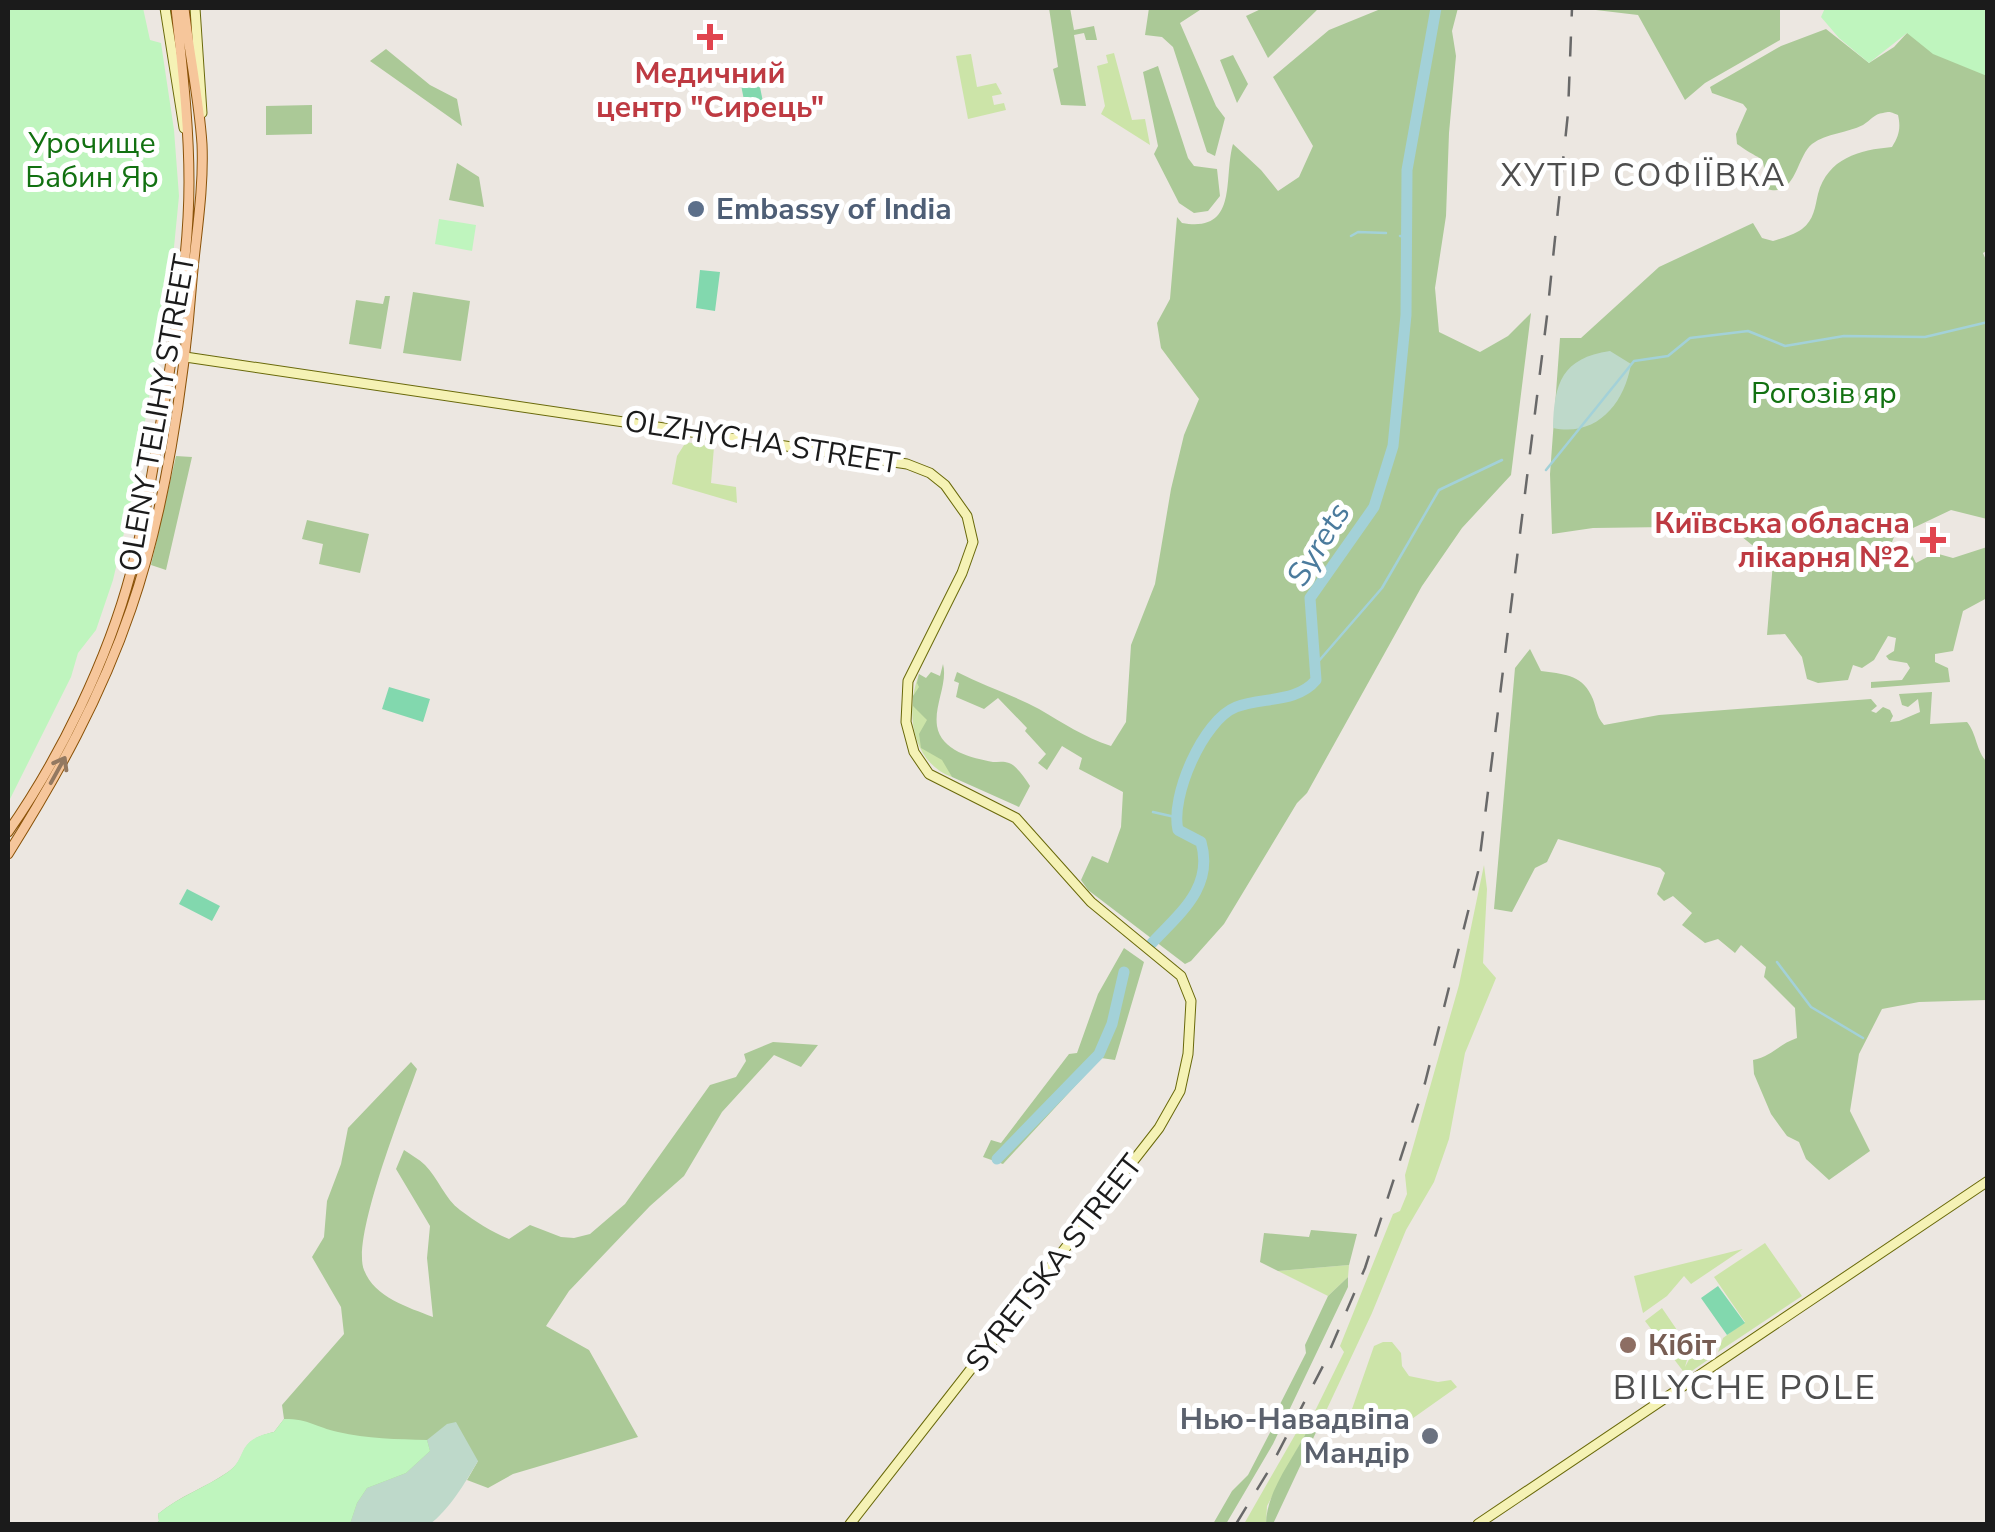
<svg xmlns="http://www.w3.org/2000/svg" width="1995" height="1532" font-family="'Nunito Sans',sans-serif">
<style>
.grass{fill:#cce4a8}
.forest{fill:#abc997}
.wetland{fill:#bed9ca}
.park{fill:#bff5be}
.pitch{fill:#82d8ae}
.lines{fill:none;stroke-linecap:round;stroke-linejoin:round}
.stream{stroke:#a3d1d8;stroke-width:2.5}
.river{stroke:#a3d1d8;stroke-width:11}
.secondary-casing{stroke:#69690a;stroke-width:11}
.primary-casing{stroke:#8a5208;stroke-width:11}
.secondary{stroke:#f5f2b5;stroke-width:9}
.primary{stroke:#f6c69b;stroke-width:9}
.rail{stroke:#696969;stroke-width:2.5;stroke-dasharray:20 20;stroke-linecap:butt}
.oneway{stroke:#937961}
.health-dot{fill:#e0444e;stroke:#fff;stroke-width:4}
.service-dot{fill:#5c6f8a;stroke:#fff;stroke-width:4}
.education-dot{fill:#8d6e63;stroke:#fff;stroke-width:4}
.worship-dot{fill:#6b7280;stroke:#fff;stroke-width:4}
.labels{text-anchor:middle;stroke-width:10;stroke-linejoin:round;paint-order:stroke}
.health-label{font-size:30px;font-weight:bold;fill:#be3a42;stroke:#fff}
.park-label{font-size:30px;fill:#127111;stroke:#fff}
.service-label{font-size:30px;font-weight:bold;fill:#4e5e75;stroke:#fff;text-anchor:start}
.street-label{font-size:30px;fill:#1b1b1b;stroke:#fff}
.education-label{font-size:30px;font-weight:bold;fill:#785e54;stroke:#fff;text-anchor:start}
.worship-label{font-size:30px;font-weight:bold;fill:#5b616d;stroke:#fff;text-anchor:end}
.neighbourhood-label{font-size:32px;letter-spacing:2.5px;fill:#4e4e4e;stroke:#fff}
.water-label{font-size:32px;font-style:italic;fill:#4b7b9d;stroke:#fff}
.quarter-label{font-size:35px;letter-spacing:2.5px;fill:#4e4e4e;stroke:#fff}
</style>
<rect width="100%" height="100%" fill="#ece7e1"/>
<!-- grass -->
<path class="grass" d="M1114,53L1132,120L1145,119L1150,145L1101,114L1105,106L1097,66L1108,63L1106,55Z
M971,54L977,87L996,83L1002,94L992,96L994,105L1004,103L1006,110L968,119L956,56Z
M686,442L714,447L711,483L736,487L737,503L672,484L677,456Z
M919,674L932,732L952,777C911,762 905,711 919,674Z
M1484,865L1487,889L1483,963L1496,978L1465,1053L1449,1139L1434,1182L1406,1230L1372,1313L1318,1428L1307,1431L1267,1506L1266,1524H1244L1303,1421L1315,1411L1344,1352L1340,1346L1393,1214L1400,1211L1407,1194L1405,1175L1459,985Z
M1765,1243L1802,1296L1718,1352L1723,1338L1745,1322L1714,1277Z
M1743,1249L1691,1284L1684,1276L1667,1296L1643,1313L1634,1276Z
M1349,1265L1348,1277L1328,1296L1278,1271Z
M1662,1308L1690,1349L1685,1367L1693,1352L1703,1357H1712L1686,1375L1645,1321Z
M1383,1342H1392L1401,1353L1402,1366L1409,1376L1438,1382L1451,1380L1457,1387L1392,1433L1381,1409L1358,1417L1352,1409L1374,1346Z"/>
<!-- forest -->
<path class="forest" d="M1049,8H1070L1074,30L1094,26L1097,40H1086L1084,33L1074,35L1086,106L1061,105L1053,69L1058,67Z
M1149,8H1203L1180,23L1216,106L1225,118L1215,156L1207,152L1173,47L1162,37L1145,35Z
M1263,8H1319L1268,58L1246,16Z
M1383,8H1458L1452,31L1456,56L1449,133L1446,216L1435,288L1439,332L1480,352L1508,336L1531,313L1511,475L1462,528L1422,586L1307,793L1297,803L1224,924L1191,961L1185,964L1088,890L1081,880L1092,856L1108,863L1121,827L1123,792L1079,769L1082,758L1062,746L1047,770L1038,763L1046,754L1025,731L1027,728L998,698L984,709L956,697L959,683L954,681L957,672C984,686 1013,695 1039,709C1063,723 1084,737 1111,746L1126,722L1131,645L1155,584L1171,489L1184,435L1199,399L1161,348L1157,323L1170,299L1177,217L1182,223C1239,233 1223,179 1233,144L1261,170L1278,191L1299,177L1313,146L1273,77L1329,30Z
M1579,8H1780V40L1705,83L1685,100L1638,15Z
M1987,8L1988,250L1983,253L1988,265L1987,519L1951,510L1894,537L1890,547L1899,552L1909,549L1916,563L1935,553L1953,558L1987,547V598L1963,611L1953,651L1935,654V662L1948,668L1950,682L1871,688V682L1902,680L1910,668L1907,663L1889,660L1886,656L1894,651L1896,638L1888,636L1874,660L1862,668L1853,665L1848,680L1818,683L1807,679L1802,657L1785,634L1767,635L1773,562L1736,532L1667,527L1593,528L1552,534L1550,474L1560,338H1581L1659,267L1753,223L1762,238L1773,241C1782,238 1794,235 1802,229C1814,220 1815,207 1818,194C1828,158 1859,150 1892,147C1899,136 1901,128 1898,115C1890,112 1891,111 1883,113C1874,114 1871,120 1863,125C1847,133 1827,133 1812,144C1796,157 1796,198 1767,189C1760,148 1771,168 1737,144L1736,134L1747,109L1743,104L1712,93L1710,87L1781,46L1826,29L1869,63L1894,47L1907,33Z
M386,49L430,85L457,99L462,126L370,61Z
M1233,55L1248,84L1237,103L1220,60Z
M1158,66L1188,158L1194,166L1217,169L1220,196L1208,211L1194,213L1179,203L1154,154L1158,146L1143,72Z
M312,105V134L266,135V106Z
M457,163L479,177L484,207L449,200Z
M413,292L470,301L461,361L403,353Z
M385,296H390L381,349L349,344L356,300L383,304Z
M176,456L192,457L166,570L151,565Z
M307,520L369,534L360,573L319,564L323,544L302,539Z
M1530,649L1541,671C1562,674 1581,674 1591,695C1597,706 1595,715 1604,725L1659,715L1871,699L1877,706L1871,711L1876,713L1883,707L1890,710L1893,716L1890,722L1899,721L1920,712L1918,699L1908,707L1902,705L1899,694L1932,692L1930,724L1967,722C1977,734 1976,751 1987,762V1000L1919,1002L1882,1009L1859,1054L1850,1111L1870,1151L1829,1180L1806,1159L1799,1142L1787,1136L1771,1114L1754,1074L1753,1060C1772,1056 1779,1044 1797,1038L1795,1008L1764,977L1766,967L1741,945L1735,953L1718,939L1705,943L1682,925L1692,913L1673,896L1664,901L1657,894L1665,873L1660,868L1558,839L1547,862L1535,868L1512,912L1494,909L1515,668Z
M943,664C948,683 934,705 937,726C941,751 972,758 993,762C998,762 1004,761 1009,763C1017,766 1025,778 1030,786L1019,807L952,777L942,760L921,748L919,734L927,720L913,706V696L919,687L917,683L919,674L926,678L931,672L940,676Z
M1124,948L1144,962L1115,1060L1101,1058L1003,1164L983,1157L991,1140L1001,1143L1069,1054L1077,1053L1098,994Z
M773,1042L818,1045L801,1067L774,1055L722,1112L684,1176L650,1206L569,1291L546,1326L589,1350L638,1437L513,1474L488,1488L467,1480L478,1461L350,1524H155L159,1521L158,1514C181,1495 205,1488 228,1472C250,1457 234,1441 274,1432L284,1419L282,1405L344,1334L341,1307L312,1257L324,1237L327,1201L341,1164L348,1128L411,1062L417,1069C404,1106 351,1238 364,1270C375,1298 408,1307 433,1317L427,1258L430,1226L396,1169L404,1150C411,1155 419,1159 425,1165C438,1178 445,1199 460,1210C476,1222 490,1231 509,1239L530,1225L561,1237L574,1238L590,1234L625,1204L710,1085L736,1077L746,1061L744,1054Z
M1311,1230L1357,1234L1349,1265L1278,1271L1260,1262L1264,1233L1309,1237Z
M1348,1277V1287L1273,1444L1226,1524H1213L1232,1491L1248,1475L1274,1425V1416L1306,1353L1305,1345L1328,1296Z
M1318,1428L1273,1524H1266C1266,1492 1293,1459 1307,1431Z"/>
<!-- wetland -->
<path class="wetland" d="M1610,351L1631,364C1624,405 1596,437 1553,428C1554,383 1562,358 1610,351Z
M456,1422L478,1461C465,1483 449,1510 430,1524H350L357,1503L367,1488L406,1473L430,1451L427,1440L447,1424Z"/>
<!-- park -->
<path class="park" d="M8,8H143L150,40L161,43L174,130L179,196L166,329L156,355L133,494L113,580L96,630L78,653L71,677L8,803Z
M1825,8H1987V76L1933,54L1907,33L1869,63L1839,38L1821,17Z
M439,219L476,225L472,251L435,244Z
M284,1419C310,1419 315,1427 338,1432C367,1439 397,1439 427,1440L430,1451L406,1473L367,1488L357,1503L350,1524H155L159,1521L158,1514C180,1496 205,1488 228,1472C249,1457 234,1440 274,1432Z"/>
<!-- pitch -->
<path class="pitch" d="M758,77L765,112L747,115L740,80Z
M700,270L720,272L715,311L696,308Z
M389,687L430,699L423,722L382,709Z
M187,889L220,906L212,921L179,904Z
M1718,1286L1745,1323L1727,1335L1701,1298Z"/>
<g class="lines">
<!-- stream -->
<path class="stream" d="M1351,236L1358,232L1386,233
M1400,236L1407,237
M1546,470L1634,361L1668,356L1690,338L1748,331L1785,346L1844,336L1925,337L1988,322
M1317,663L1382,588L1439,490L1502,460
M1153,812L1175,817
M1777,962L1811,1007L1863,1038"/>
<!-- river -->
<path class="river" d="M1152,943C1180,913 1214,887 1201,842L1178,830C1170,797 1203,720 1236,707C1262,697 1297,703 1316,680L1310,598L1374,507L1393,446L1406,315L1407,170L1436,8
M997,1159L1099,1054L1112,1024L1124,972"/>
<defs>
<path id="secondary" d="M165,8L184,128
M195,8L202,113
M172,355L907,464L930,473L945,485L967,516L973,542L962,573L908,681L906,722L914,752L929,774L1016,818L1091,902L1181,976L1191,1001L1188,1054L1180,1091L1159,1128L850,1524
M1478,1524L1988,1181"/>
<path id="primary" d="M8,832C60,758 108,659 131,572C147,513 155,453 166,393C177,323 189,252 189,182C189,123 182,66 176,8
M8,854C57,776 101,697 131,609C165,511 184,384 192,280C196,235 204,189 202,144C199,98 189,52 184,8"/>
</defs>
<!-- secondary casing -->
<use href="#secondary" class="secondary-casing"/>
<!-- primary casing -->
<use href="#primary" class="primary-casing"/>
<!-- secondary -->
<use href="#secondary" class="secondary"/>
<!-- primary -->
<use href="#primary" class="primary"/>
<!-- rail -->
<path class="rail" d="M1236,1524L1269,1470L1323,1366L1365,1268L1425,1083L1478,872L1547,316L1568,113L1572,8"/>
</g>
<!-- one-way arrows -->
<defs><path id="oneway-shaft" d="M-6 0H5M1.5-3L5.5 0L1.5 3" fill="none" stroke-width="1.6" stroke-linecap="round" stroke-linejoin="round" transform="scale(2.5)"/></defs>
<use class="oneway" href="#oneway-shaft" transform="translate(58 770) rotate(-61)"/>
<!-- markers -->
<g class="health-dot">
<path d="M705 22h10v10h10v10h-10v10h-10v-10h-10v-10h10z"/>
<path d="M1928 525h10v10h10v10h-10v10h-10v-10h-10v-10h10z"/>
</g>
<circle class="service-dot" cx="696" cy="209" r="10"/>
<circle class="education-dot" cx="1628" cy="1345" r="10"/>
<circle class="worship-dot" cx="1430" cy="1436" r="10"/>
<g class="labels">
<!-- health labels -->
<g class="health-label">
<text x="710" y="83">Медичний<tspan x="710" dy="34">центр "Сирець"</tspan></text>
<text x="1910" y="533" text-anchor="end">Київська обласна<tspan x="1910" dy="34">лікарня №2</tspan></text>
</g>
<!-- park labels -->
<g class="park-label">
<text x="92" y="153">Урочище<tspan x="92" dy="34">Бабин Яр</tspan></text>
<text x="1824" y="403">Рогозів яр</text>
</g>
<!-- service labels -->
<g class="service-label">
<text x="716" y="219">Embassy of India</text>
</g>
<!-- street labels -->
<g class="street-label">
<text transform="translate(157 413) rotate(-80)" y="10">OLENY TELIHY STREET</text>
<text transform="translate(762 442) rotate(9)" y="10">OLZHYCHA STREET</text>
<text transform="translate(1054 1263) rotate(-52)" y="10">SYRETSKA STREET</text>
</g>
<!-- education labels -->
<g class="education-label">
<text x="1648" y="1355">Кібіт</text>
</g>
<!-- worship labels -->
<g class="worship-label">
<text x="1410" y="1429">Нью-Навадвіпа<tspan x="1410" dy="34">Мандір</tspan></text>
</g>
<!-- neighbourhood labels -->
<g class="neighbourhood-label">
<text x="1644" y="186">ХУТІР СОФІЇВКА</text>
</g>
<!-- water labels -->
<g class="water-label">
<text transform="translate(1318 544) rotate(-59)" y="11">Syrets</text>
</g>
<!-- quarter labels -->
<g class="quarter-label">
<text x="1745" y="1399">BILYCHE POLE</text>
</g>
</g>
<!-- border -->
<rect width="1995" height="1532" fill="none" stroke="#1b1b1b" stroke-width="20"/>
</svg>
